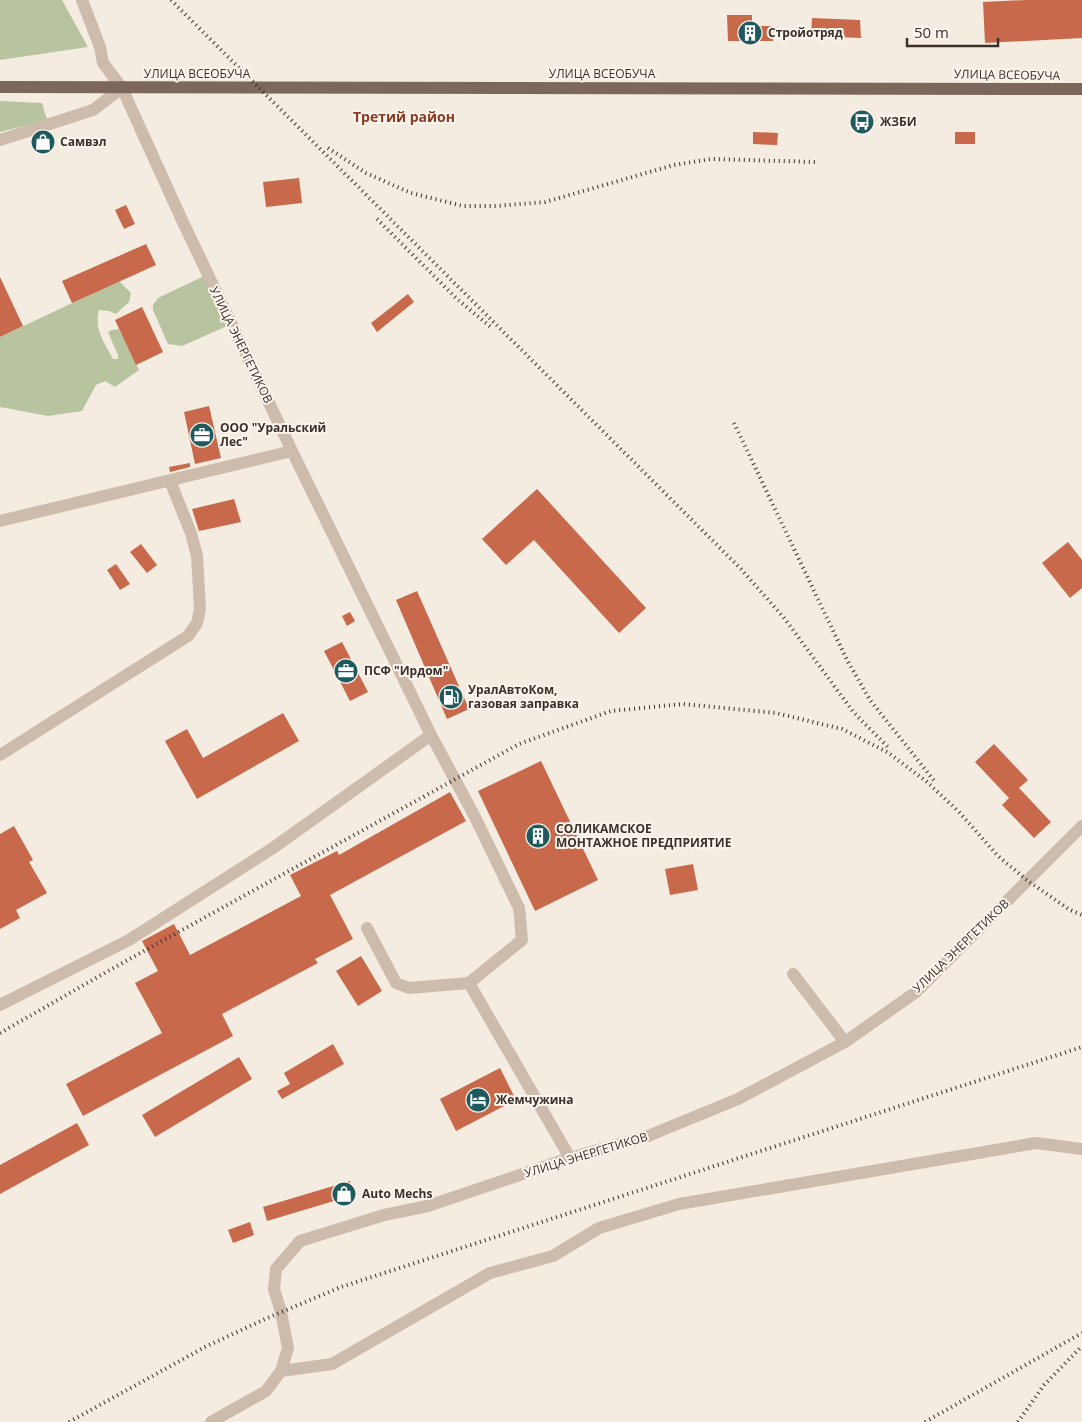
<svg xmlns="http://www.w3.org/2000/svg" width="1082" height="1422" font-family="'Open Sans',sans-serif">
<style>
.green{fill:#b8c4a0}
.building{fill:#c8694b}
.lines{fill:none;stroke-linecap:round;stroke-linejoin:round}
.minor{stroke:#cdbbac;stroke-width:12}
.major{stroke:#7d675c;stroke-width:12}
.rail{stroke:#3b302b;stroke-width:4;stroke-dasharray:1 4;stroke-linecap:butt}
.labels{text-anchor:middle;stroke-width:4;stroke-linejoin:round;paint-order:stroke}
.poi-label{font-size:12px;font-weight:bold;fill:#3b302b;stroke:#fbf5ee;text-anchor:start}
.street-label{font-size:12px;fill:#3b302b;stroke:#fbf5ee}
.neighbourhood-label{font-size:14px;font-weight:bold;fill:#8c3b22;stroke:#fbf5ee}
</style>
<rect width="100%" height="100%" fill="#f4ebe1"/>
<!-- green -->
<path class="green" d="M0,0H62L88,47L0,60Z
M0,101L42,103L47,120L0,132Z
M204,276L227,326L182,346L168,344L153,310V305L158,298Z
M119,281L131,293L129,302L116,314L109,311L99,310C94,331 104,341 113,359H118V355L108,332L112,330L119,329L139,370L115,387L105,381L96,385L82,411L48,416L0,407V337Z"/>
<!-- building -->
<path class="building" d="M1026,0H1082V38L985,43L983,2Z
M727,15H752V26H773V41H728Z
M812,18L860,20L861,38L811,36Z
M753,132L778,133L777,145L753,144Z
M955,132H975V144H955Z
M46,134L49,148L40,151L37,137Z
M299,178L302,203L266,207L263,182Z
M126,205L135,224L124,229L115,210Z
M146,244L156,265L72,303L62,281Z
M0,277L23,326L0,337Z
M408,294L414,302L377,332L371,323Z
M142,307L163,352L136,365L115,320Z
M209,406L221,458L195,464L184,412Z
M190,463V467L170,472L169,467Z
M537,489L646,608L619,633L534,540L506,565L482,539Z
M234,499L241,522L199,531L192,509Z
M1068,542L1082,560V588L1070,598L1042,563Z
M141,544L157,565L147,573L130,552Z
M116,564L130,584L120,590L107,570Z
M417,591L469,709L447,719L396,600Z
M350,612L355,621L347,626L342,616Z
M342,642L368,692L350,701L324,651Z
M283,713L299,741L197,799L165,741L187,729L203,758Z
M994,744L1028,780L1019,788L1051,822L1034,838L1002,805L1009,798L975,762Z
M541,761L598,880L535,911L478,791Z
M450,792L466,821L330,895L353,939L315,959L318,963L222,1014L233,1036L83,1116L66,1084L162,1033L135,983L158,971L142,941L174,924L190,955L301,896L290,875L337,851L339,855Z
M14,826L33,860L29,862L47,893L16,910L20,918L0,929V834Z
M693,864L698,890L670,895L665,869Z
M361,956L382,991L358,1006L336,971Z
M333,1044L344,1064L282,1099L277,1091L290,1084L284,1073Z
M239,1057L252,1079L155,1137L142,1115Z
M500,1068L516,1100L456,1131L440,1099Z
M77,1123L89,1145L0,1194V1165Z
M350,1181L354,1195L267,1221L263,1207Z
M250,1222L254,1235L233,1243L228,1230Z"/>
<g class="lines">
<!-- minor -->
<path class="minor" d="M82,0L100,47L103,63L122,88L181,218L292,451L431,735L475,817L519,908L522,940L469,983
M0,140L93,110L122,88
M0,521L292,451
M0,755L188,636L197,623L200,609L197,556L191,533L170,481
M367,928L396,983L409,988L469,983L570,1158
M793,974L845,1042
M0,1005L129,940L273,848L431,735
M281,1371L332,1364L490,1273L553,1256L599,1228L679,1204L1036,1143L1082,1149
M211,1422L266,1391L281,1371L288,1348L281,1312L274,1289L276,1269L300,1241L384,1215L428,1206L570,1158L648,1136L738,1099L845,1042L916,992L1082,826"/>
<!-- major -->
<path class="major" d="M0,87L1082,89"/>
<!-- rail -->
<path class="rail" d="M171,0L741,569L785,619L854,713L889,748
M328,148L366,173L411,193L463,206H497L545,202L674,165L711,159L817,162
M377,219L457,299L492,328
M734,423L847,660L870,700L936,783
M0,1033L124,962L519,744L611,711L683,704L776,713L842,729L887,752L926,781L959,812L998,856L1028,881L1070,910L1082,915
M69,1422L205,1347L265,1319L341,1287L1082,1047
M925,1422L1082,1333
M1018,1422L1044,1385L1082,1346"/>
</g>
<!-- icons -->
<defs>
<symbol id="building-disc" viewBox="-11 -11 22 22"><circle r="9.5" fill="#1f5a5e" stroke="#fbf5ee"/><path d="M-4-6H4V6H1V3H-1V6H-4ZM-2.5-4.3h1.7v1.8h-1.7ZM.8-4.3h1.7v1.8H.8ZM-2.5-1h1.7V.8h-1.7ZM.8-1h1.7V.8H.8Z" fill="#fff"/></symbol>
<symbol id="bus-disc" viewBox="-11 -11 22 22"><circle r="9.5" fill="#1f5a5e" stroke="#fbf5ee"/><path d="M-5-6H5V4H4V6H2V4H-2V6H-4V4H-5ZM-3.5-4V0h7V-4ZM-3.5 1.2v1.5H-2V1.2ZM2 1.2v1.5H3.5V1.2Z" fill="#fff"/></symbol>
<symbol id="shop-disc" viewBox="-11 -11 22 22"><circle r="9.5" fill="#1f5a5e" stroke="#fbf5ee"/><path d="M-5-2.5h2.3a2.7 3.5 0 0 1 5.4 0H5L5.5 6h-11ZM-1.5-2.5h3a1.5 2.3 0 0 0-3 0Z" fill="#fff"/></symbol>
<symbol id="office-disc" viewBox="-11 -11 22 22"><circle r="9.5" fill="#1f5a5e" stroke="#fbf5ee"/><path d="M-6-3h4V-5.5h4V-3h4V5H-6ZM-1-4.5V-3h2v-1.5ZM-6 0V1H6V0Z" fill="#fff"/></symbol>
<symbol id="fuel-disc" viewBox="-11 -11 22 22"><circle r="9.5" fill="#1f5a5e" stroke="#fbf5ee"/><path d="M-5.5-6h7V0h2V4h1.3V-2.5L3-4.5l.8-.8L6-3V5H2.5V1h-1V6h-7ZM-4.2-4.7v3.2H.2V-4.7Z" fill="#fff"/></symbol>
<symbol id="hotel-disc" viewBox="-11 -11 22 22"><circle r="9.5" fill="#1f5a5e" stroke="#fbf5ee"/><path d="M-6-4.5h1.5V1H6V5H4.5V3h-9V5H-6ZM-4 0a1.8 1.8 0 1 1 3.6 0ZM.5 0V-2.5h3Q6-2.5 6 0Z" fill="#fff"/></symbol>
</defs>
<g fill-rule="evenodd">
<use href="#building-disc" x="736" y="19" width="28" height="28"/>
<use href="#bus-disc" x="848" y="108" width="28" height="28"/>
<use href="#shop-disc" x="29" y="128" width="28" height="28"/>
<use href="#office-disc" x="188" y="421" width="28" height="28"/>
<use href="#office-disc" x="332" y="657" width="28" height="28"/>
<use href="#fuel-disc" x="437" y="683" width="28" height="28"/>
<use href="#building-disc" x="524" y="822" width="28" height="28"/>
<use href="#hotel-disc" x="464" y="1086" width="28" height="28"/>
<use href="#shop-disc" x="330" y="1180" width="28" height="28"/>
</g>
<g class="labels">
<!-- poi labels -->
<g class="poi-label">
<text x="768" y="37">Стройотряд</text>
<text x="880" y="126">ЖЗБИ</text>
<text x="60" y="146">Самвэл</text>
<text x="220" y="432">ООО "Уральский<tspan x="220" dy="14">Лес"</tspan></text>
<text x="364" y="675">ПСФ "Ирдом"</text>
<text x="468" y="694">УралАвтоКом,<tspan x="468" dy="14">газовая заправка</tspan></text>
<text x="556" y="833">СОЛИКАМСКОЕ<tspan x="556" dy="14">МОНТАЖНОЕ ПРЕДПРИЯТИЕ</tspan></text>
<text x="496" y="1104">Жемчужина</text>
<text x="362" y="1198">Auto Mechs</text>
</g>
<!-- street labels -->
<g class="street-label">
<text x="197" y="78">УЛИЦА ВСЕОБУЧА</text>
<text x="602" y="78">УЛИЦА ВСЕОБУЧА</text>
<text transform="translate(1007 75) rotate(1)" y="4">УЛИЦА ВСЕОБУЧА</text>
<text transform="translate(241 345) rotate(64)" y="4">УЛИЦА ЭНЕРГЕТИКОВ</text>
<text transform="translate(961 946) rotate(-44)" y="4">УЛИЦА ЭНЕРГЕТИКОВ</text>
<text transform="translate(586 1155) rotate(-17)" y="4">УЛИЦА ЭНЕРГЕТИКОВ</text>
</g>
<!-- neighbourhood labels -->
<g class="neighbourhood-label">
<text x="404" y="122">Третий район</text>
</g>
</g>
<!-- scale -->
<path d="M907 38v8h91v-8" fill="none" stroke="#3b302b" stroke-width="2.5"/>
<text x="914" y="38" font-size="15" fill="#3b302b" stroke="#fbf5ee" stroke-width="4" paint-order="stroke">50 m</text>
</svg>
